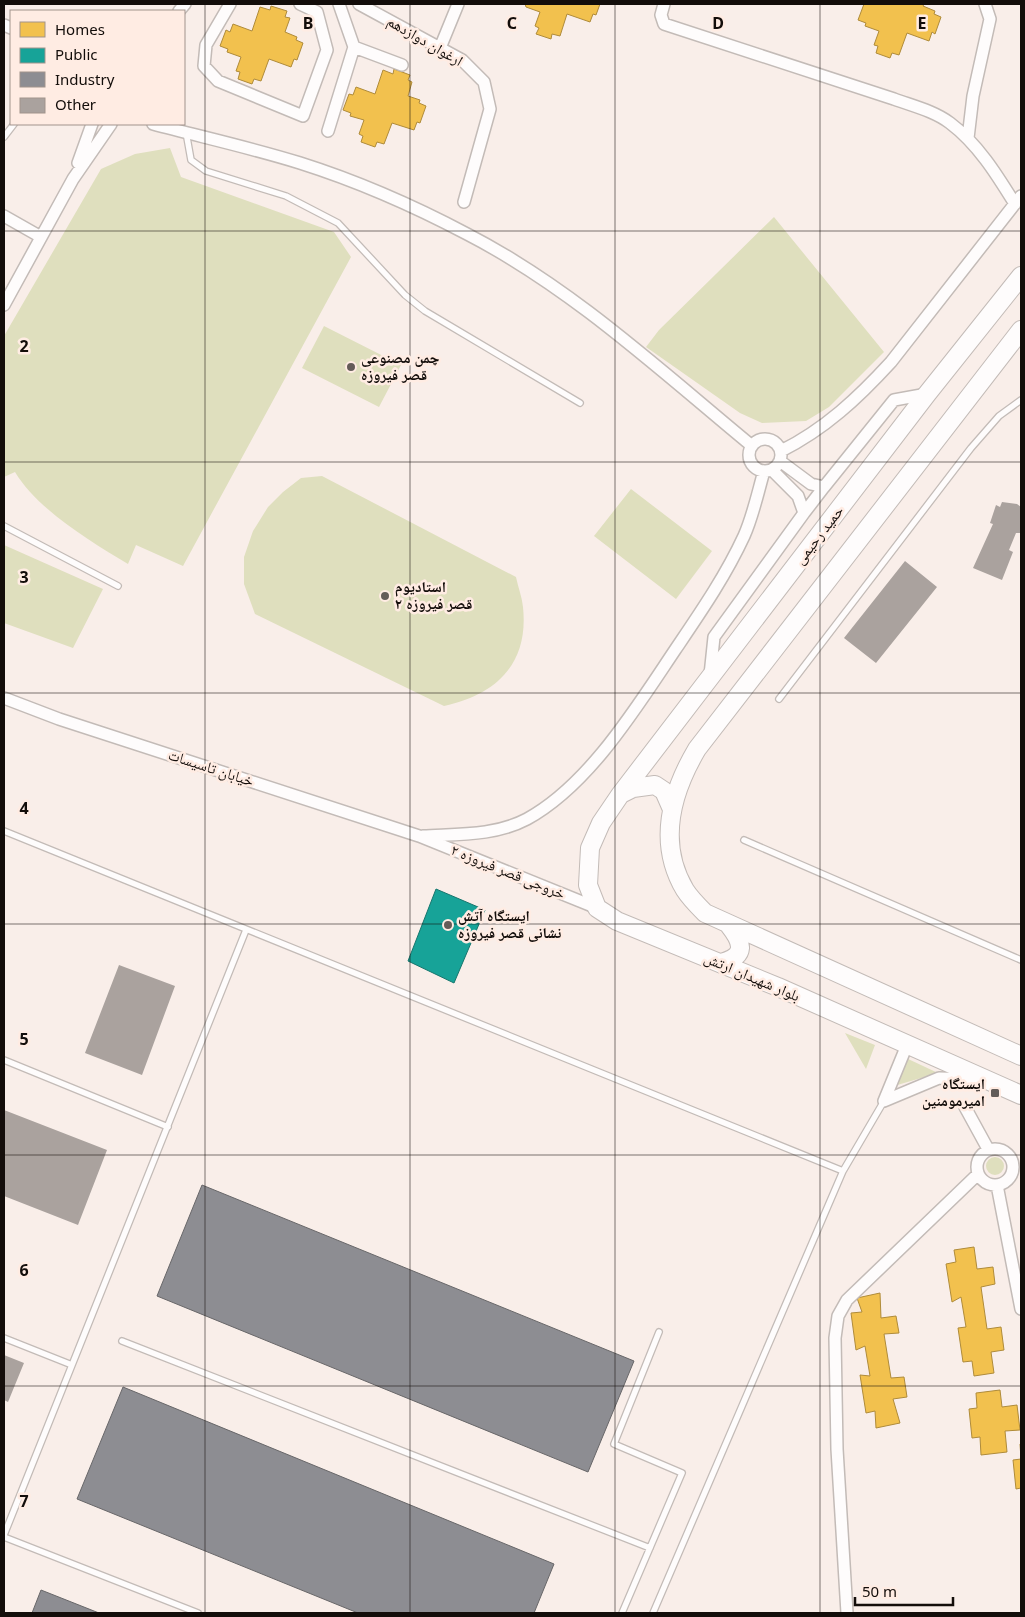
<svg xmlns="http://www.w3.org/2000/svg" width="1025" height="1617" font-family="'Noto Sans','Noto Naskh Arabic',sans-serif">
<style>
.green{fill:#dfdfbe}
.homes{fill:#f2c14e;stroke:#af8b3a}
.public{fill:#17a398;stroke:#16766d}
.industry{fill:#8d8d92;stroke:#686769}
.building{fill:#aaa29e}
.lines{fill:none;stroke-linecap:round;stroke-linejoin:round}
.lane-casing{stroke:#c3bbb7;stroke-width:8}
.street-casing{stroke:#c3bbb7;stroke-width:14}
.primary-casing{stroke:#c3bbb7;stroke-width:20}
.lane{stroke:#fefcfc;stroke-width:5.5}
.street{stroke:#fefcfc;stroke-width:11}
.primary{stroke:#fefcfc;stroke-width:18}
.grid{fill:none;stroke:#130d0a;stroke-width:1;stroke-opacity:0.55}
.poi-dot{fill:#645c58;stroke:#ffece3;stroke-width:2}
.labels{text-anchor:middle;stroke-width:5;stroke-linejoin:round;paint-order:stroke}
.street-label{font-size:15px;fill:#130d0a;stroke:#ffece3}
.poi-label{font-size:15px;font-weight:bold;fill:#130d0a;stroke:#ffece3;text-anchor:start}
.grid-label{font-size:16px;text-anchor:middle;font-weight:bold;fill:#130d0a;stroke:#ffece3;stroke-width:5;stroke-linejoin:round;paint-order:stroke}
</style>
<rect width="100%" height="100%" fill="#f9eee9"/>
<!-- green -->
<path class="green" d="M170,148L181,177L334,232L351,257L183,566L136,545L128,564C91,542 37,509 15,472L4,477V336L101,169L135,154Z
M774,217L884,352L829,407L806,421L762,423L740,413L646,347L659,330Z
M324,326L401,365L379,407L302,368Z
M322,476L516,577C518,587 522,597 523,607C529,664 496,695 444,706L255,614L244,584V557L253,531L268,507L283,492L301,478Z
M631,489L712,551L676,599L594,536Z
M4,545L103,589L73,648L4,623Z
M845,1033L875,1045L866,1069Z
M906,1058L938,1073L894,1086Z
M986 1166a9 9 0 1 1 18 0a9 9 0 1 1-18 0Z"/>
<!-- homes -->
<path class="homes" d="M525,4H600L596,15L593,14L590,22L567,14L560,36L552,34L551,39L536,34L539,28L535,26L540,12L526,7Z
M864,4H924L923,6L935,11L934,14L941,17L935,34L932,32L929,41L907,33L899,55L892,53L890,58L876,53L878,46L874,45L879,31L865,26L866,23L858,20Z
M271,6L287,11L285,17L290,18L285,32L297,37L296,40L303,43L297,60L294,59L291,67L269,59L261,81L254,79L252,84L238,79L240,72L236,71L241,57L227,52L228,49L220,46L226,30L230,32L233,24L252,31L260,7L270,10Z
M394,69L410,75L408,80L412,82L408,96L420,100L419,103L426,106L420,123L417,122L414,130L392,123L384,144L377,142L375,147L361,142L363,136L359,134L364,120L350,116L351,113L343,110L349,94L353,95L356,87L375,94L383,70L393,74Z
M974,1247L977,1269L993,1267L995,1284L981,1287L987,1329L1001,1327L1004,1350L991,1352L994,1373L974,1376L972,1361L963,1362L958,1328L966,1327L961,1297L952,1302L946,1264L956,1262L954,1250Z
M880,1293L881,1318L896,1316L899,1333L884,1334L891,1378L904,1377L907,1397L893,1399L900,1423L876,1428L875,1411L866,1413L860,1375L870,1376L865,1346L856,1350L851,1313L862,1312L857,1298Z
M1000,1390L1002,1407L1017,1405L1020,1430L1005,1431L1007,1452L981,1455L980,1437L972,1438L969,1409L977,1408L976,1393Z
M1020,1444H1021V1488L1016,1489L1013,1460L1021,1459Z"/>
<!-- public -->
<path class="public" d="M436,889L485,910L454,983L408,961Z"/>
<!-- industry -->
<path class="industry" d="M202,1185L634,1361L588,1472L157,1296Z
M123,1387L554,1564L534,1613H358L77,1499Z
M41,1590L99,1613H32Z"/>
<!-- building -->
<path class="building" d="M1002,502L1017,504L1021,507V533H1016L1009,550L1013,552L1002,580L973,568L993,524L990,523L996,505L1000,507Z
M905,561L937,587L876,663L844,638Z
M119,965L175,986L142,1075L85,1053Z
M4,1110L107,1150L78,1225L4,1196Z
M4,1355L24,1363L8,1402L4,1400Z"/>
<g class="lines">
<defs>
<path id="lane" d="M186,132L191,160L206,171L286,196L338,223L405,295L425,311L580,403
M4,137L14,124
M4,526L118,586
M779,699L971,448L999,416L1021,400
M4,831L843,1171
M744,840L1021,960
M4,1060L168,1127
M4,1338L72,1365
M122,1341L650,1548
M4,1535L246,930
M4,1537L198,1613
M622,1613L682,1473L614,1444L659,1332
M653,1613L843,1171L884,1101"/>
<path id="street" d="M230,4L206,45L204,66L218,81L303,116L327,50L317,12L300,4
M339,4L354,47L402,65
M359,4L462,60L484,82L490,109L464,202
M664,4L661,15L664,24L894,99C913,106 934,111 950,123C978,144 997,175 1015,204
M179,11L185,4
M4,25L11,28
M440,48L458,4
M153,124C202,137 252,148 300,163C357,181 414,206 467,234C572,288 661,371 752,446
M328,131L354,47
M968,138L973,96L990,19L985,4
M78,163L92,124
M4,216L41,237
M4,305L73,179L111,124
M749 455a16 16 0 1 1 32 0a16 16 0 1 1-32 0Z
M781,451C825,429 858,398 891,362L1021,196
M780,461L811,484L824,487L894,400L927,394
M804,513L824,487
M710,675L714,637L804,513L798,496L772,470
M4,698L59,719L419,836L597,908
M423,836C458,834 495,836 527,819C589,785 636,708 675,650C700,613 725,577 744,536C753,516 758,492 764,471
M884,1101L939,1078L975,1079
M884,1101L907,1045
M965,1107L988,1149
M977 1167a18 18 0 1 1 36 0a18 18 0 1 1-36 0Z
M997,1185L1021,1309
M847,1613L837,1449L835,1338L838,1316L847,1300L978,1174"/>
<path id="primary" d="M1021,276L927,394L620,795L601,823L590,848L588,885L597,908L617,921L778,987L1021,1095
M1021,330L697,749C671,793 657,843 685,890C690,898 698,906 705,913L1021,1056
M621,794L633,788L655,785L664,791L671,807
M721,963C747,956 743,943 729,925"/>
</defs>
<!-- lane casing -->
<use href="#lane" class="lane-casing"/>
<!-- street casing -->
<use href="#street" class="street-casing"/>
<!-- primary casing -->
<use href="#primary" class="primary-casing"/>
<!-- lane -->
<use href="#lane" class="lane"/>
<!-- street -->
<use href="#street" class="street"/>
<!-- primary -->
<use href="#primary" class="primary"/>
</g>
<!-- grid -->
<path class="grid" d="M205,4V1613M410,4V1613M615,4V1613M820,4V1613M4,231H1021M4,462H1021M4,693H1021M4,924H1021M4,1155H1021M4,1386H1021"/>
<!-- markers -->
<g class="poi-dot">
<circle cx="351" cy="367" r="5"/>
<circle cx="385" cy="596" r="5"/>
<circle cx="448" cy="925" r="5"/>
<rect x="990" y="1088" width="10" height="10" rx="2.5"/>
</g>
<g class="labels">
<!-- street labels -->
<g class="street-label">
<text transform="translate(425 41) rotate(30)" y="5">ارغوان دوازدهم</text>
<text transform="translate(819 535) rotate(-52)" y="5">حمید رحیمی</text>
<text transform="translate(211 768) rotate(18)" y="5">خیابان تاسیسات</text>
<text transform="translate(508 872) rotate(22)" y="5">خروجی قصر فیروزه ۲</text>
<text transform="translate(752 977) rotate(23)" y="5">بلوار شهیدان ارتش</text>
</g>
<!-- poi labels -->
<g class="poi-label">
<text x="361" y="363">چمن مصنوعی<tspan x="361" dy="17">قصر فیروزه</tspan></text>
<text x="395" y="592">استادیوم<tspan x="395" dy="17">قصر فیروزه ۲</tspan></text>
<text x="458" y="921">ایستگاه آتش<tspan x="458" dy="17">نشانی قصر فیروزه</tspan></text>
<text x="985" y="1089" text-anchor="end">ایستگاه<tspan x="985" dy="17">امیرمومنین</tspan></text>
</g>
</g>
<g class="grid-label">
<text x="308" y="29">B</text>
<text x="512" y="29">C</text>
<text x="718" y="29">D</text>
<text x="922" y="29">E</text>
<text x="24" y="352">2</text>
<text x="24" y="583">3</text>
<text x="24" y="814">4</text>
<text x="24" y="1045">5</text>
<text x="24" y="1276">6</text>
<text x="24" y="1507">7</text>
</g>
<!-- border -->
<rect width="1025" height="1617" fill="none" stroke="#130d0a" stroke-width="10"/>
<!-- legend -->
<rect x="10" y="10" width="175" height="115" fill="#ffece3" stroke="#a1938c"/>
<rect x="20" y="22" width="25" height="15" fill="#f2c14e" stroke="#a1938c"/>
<text x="55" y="35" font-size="15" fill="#130d0a">Homes</text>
<rect x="20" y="48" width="25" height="15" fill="#17a398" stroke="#a1938c"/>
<text x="55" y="60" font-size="15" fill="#130d0a">Public</text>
<rect x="20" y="72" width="25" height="15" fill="#8d8d92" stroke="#a1938c"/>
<text x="55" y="85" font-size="15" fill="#130d0a">Industry</text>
<rect x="20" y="98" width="25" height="15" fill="#aaa29e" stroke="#a1938c"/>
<text x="55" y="110" font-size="15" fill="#130d0a">Other</text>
<!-- scale -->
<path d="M855 1597v8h98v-8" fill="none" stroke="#130d0a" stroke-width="2.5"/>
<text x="862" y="1597" font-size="15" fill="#130d0a" stroke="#ffece3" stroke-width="4" paint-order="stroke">50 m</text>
</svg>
